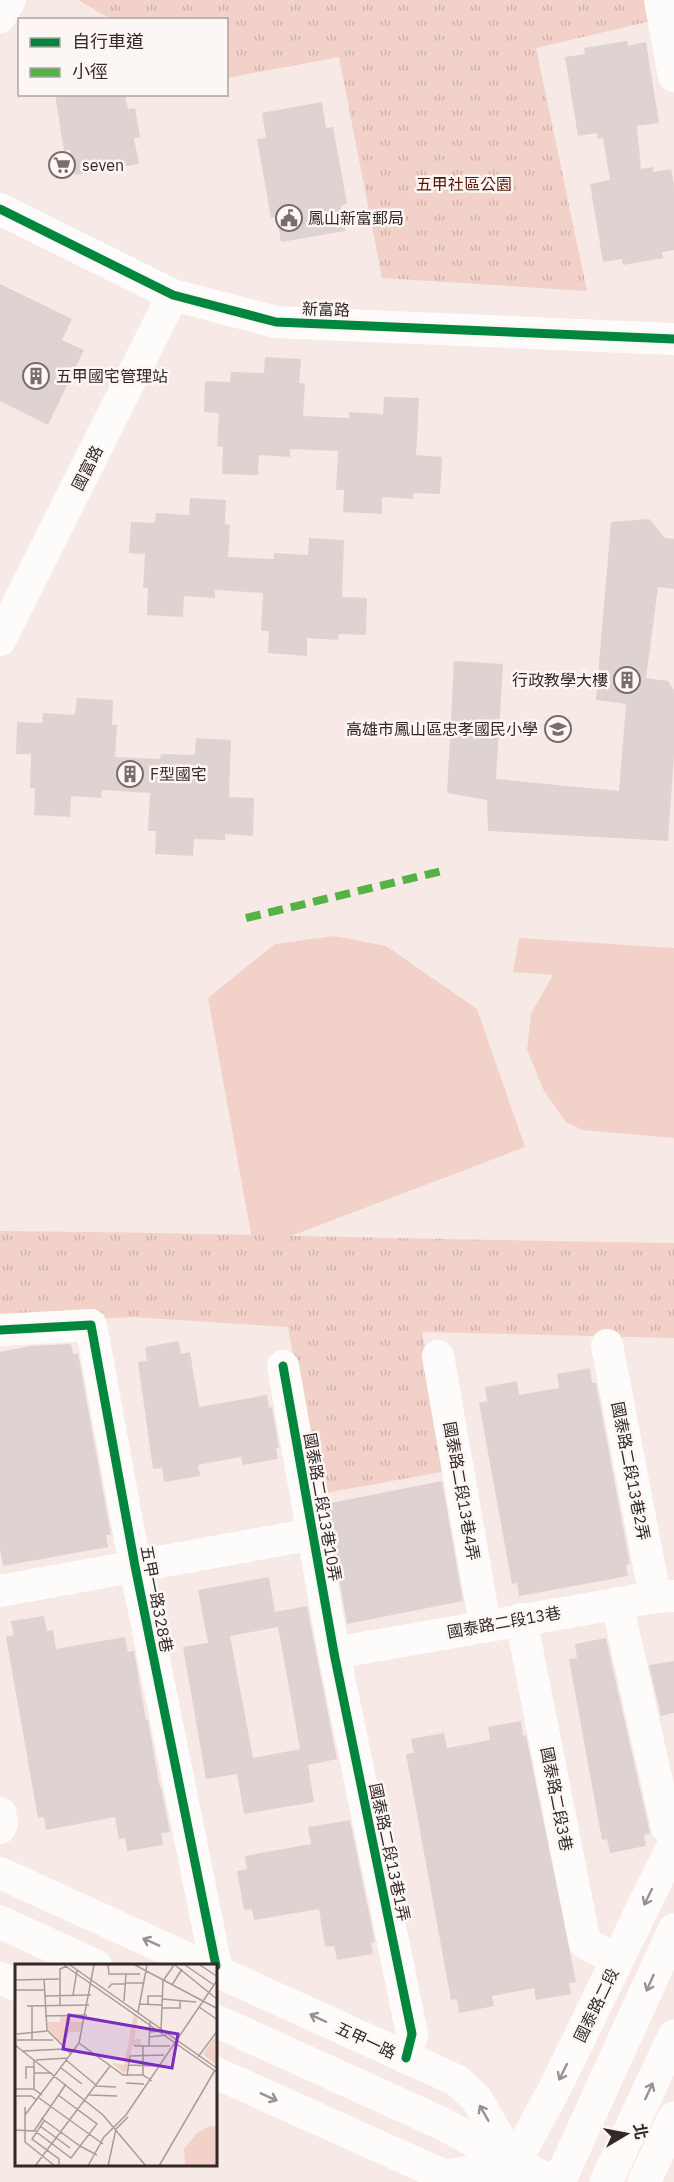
<svg xmlns="http://www.w3.org/2000/svg" width="674" height="2182" font-family="'IBM Plex Sans','Noto Sans TC',sans-serif">
<style>
.green{fill:#f2d1c8}
.park{fill:url(#park-tufts)}
.building{fill:#ded3d0;fill-rule:evenodd}
.lines{fill:none;stroke-linecap:round;stroke-linejoin:round}
.street{stroke:#fefcfb;stroke-width:32}
.secondary{stroke:#fefcfb;stroke-width:33}
.quiet{stroke:#56b245;stroke-width:8;stroke-dasharray:15 8;stroke-linecap:butt}
.cycleway-casing{stroke:#fcf7f5;stroke-width:13}
.cycleway{stroke:#00873e;stroke-width:9}
.oneway{stroke:#989392}
.labels{text-anchor:middle;stroke-width:5;stroke-linejoin:round;paint-order:stroke}
.poi-label{font-size:16px;fill:#332a28;stroke:#fcf7f5;text-anchor:start}
.park-label{font-size:16px;fill:#571305;stroke:#fcf7f5}
.street-label{font-size:16px;fill:#332a28;stroke:#fcf7f5}
.inset-road{fill:none;stroke:#a99d99;stroke-width:1.5}
.view{fill:#7b2cbf;fill-opacity:0.15;stroke:#7b2cbf;stroke-width:3}
.inset-edge{fill:none;stroke:#332a28;stroke-width:3}
</style>
<defs>
<pattern id="park-tufts" width="24" height="20" patternUnits="userSpaceOnUse" patternTransform="scale(1.5)"><rect width="24" height="20" fill="#f2d1c8"/><path d="M3 7l-1-3M5 7V3M7 7l1-3M15 17l-1-3M17 17v-4M19 17l1-3" fill="none" stroke="#d0b4ac"/></pattern>
</defs>
<rect width="100%" height="100%" fill="#f7e9e5"/>
<!-- green -->
<path class="green" d="M334,936L386,946L477,1009L525,1147L254,1250L208,998L275,944Z
M519,938L674,948V1138L583,1130L566,1122L544,1091L527,1050L531,1014L553,975L513,972Z"/>
<!-- park -->
<path class="park" d="M78,0H647L651,21L536,48L587,291L382,278L339,57L227,78L226,20L111,19Z
M0,1231C225,1233 449,1240 674,1243V1338L422,1332L447,1471L319,1494L288,1327L132,1317L0,1324Z"/>
<!-- building -->
<path class="building" d="M627,41L628,46L646,42L659,123L637,126L641,169L653,167V172L671,169L674,185V250L662,252L663,258L623,265L622,259L603,262L590,184L610,180L603,138L598,139L597,133L578,136L565,57L585,54L584,48Z
M55,94H125L128,109L135,108L140,137L134,138L139,164L75,175L70,150L64,151Z
M322,102L326,128L333,127L342,176L347,204L341,205L345,231L281,242L277,217L271,218L257,139L266,138L262,113Z
M0,284L72,319L62,340L84,350L48,425L0,401Z
M265,357L301,359L299,383L305,384L303,416L349,418V412L383,414L384,397L419,398L416,455L442,457L440,494L413,493V499L382,497V514L343,512L344,490H336L338,451L290,449V457L259,455L258,475L222,474L223,447L217,446L219,413L204,412L205,381L230,382L231,372L264,373Z
M190,498L226,500L225,524L230,525L228,557L274,559V553L308,555L309,538L344,540L342,597L367,598L366,635L339,634L338,640L307,638V656L268,653L269,631H261L263,593L215,590V598L184,596L183,617L147,615L148,588H143L145,554L129,553L131,522L155,523L156,513L189,515Z
M649,519L665,538L674,539V589L658,587L646,678L668,681L674,690V756L668,841L488,831L487,800L447,793L454,661L503,664L496,779L619,791L626,704L596,700L611,522Z
M77,698L113,700L112,725H117L115,757L160,759L161,754L195,755L196,738L231,740L229,797L254,798L253,836L225,834V840L194,839L193,856L155,854L156,831H148L150,793L102,790L101,798L71,796L70,817L34,815L35,788H30L31,754H16L17,722L42,723L43,713L75,715Z
M179,1341L181,1354L190,1352L199,1407L267,1395L269,1408L272,1407L279,1448H276L278,1459L243,1465L241,1457L198,1465L200,1476L164,1482L162,1468L153,1469L138,1362L147,1361L145,1347Z
M71,1344L73,1354L78,1353L111,1535H106L108,1547L3,1566L0,1549V1352L30,1346Z
M590,1368L592,1383H596L630,1564L626,1565L628,1576L519,1596L517,1583L512,1584L479,1403L487,1401L485,1387L517,1381L519,1395L559,1388L557,1374Z
M442,1481L463,1601L347,1624L326,1504Z
M269,1577L275,1612L307,1606L337,1759L308,1765L314,1802L244,1814L237,1774L206,1779L183,1647L208,1643L198,1590ZM278,1627L300,1749L253,1758L230,1636Z
M44,1616L47,1631L53,1630L56,1649L125,1637L128,1652L134,1651L146,1720H148L160,1788L161,1787L170,1832L161,1833L163,1845L127,1851L125,1838L119,1839L115,1817L46,1830L44,1817L38,1818L6,1637L14,1635L11,1621Z
M606,1638L650,1833L644,1835L646,1846L610,1853L607,1839L602,1840L569,1659L577,1658L575,1644Z
M674,1661V1713L661,1716L649,1665Z
M521,1721L523,1736L526,1735L576,1982L569,1983L571,1994L536,2000L534,1988L492,1996L494,2006L459,2013L457,1999L451,2000L406,1754L414,1753L411,1739L444,1733L447,1748L490,1740L488,1727Z
M350,1820L375,1942L371,1943L373,1954L337,1960L334,1946L325,1947L319,1909L254,1920L252,1909L244,1910L237,1871L247,1869L245,1856L311,1844L308,1827Z"/>
<g class="lines">
<!-- street -->
<path class="street" d="M660,0L674,76
M0,17L10,0
M0,209L173,295L276,322L674,339
M0,640L173,295
M0,1330L91,1325L135,1566L216,1966
M607,1345L655,1597
M438,1356L485,1625
M283,1366L334,1653L412,2034L406,2058
M0,1591L313,1534
M617,1603L667,1827L674,1831
M521,1619L585,1943L618,1960
M334,1653L655,1597L674,1596
M0,1813L2,1823L0,1828
M0,1873L204,1966
M216,1971L456,2080L476,2098L514,2163L445,2176L216,2073
M0,1978L16,1985"/>
<!-- secondary -->
<path class="secondary" d="M0,1922L96,1966
M216,2021L441,2123L551,2182
M504,2182L555,2088L674,1844
M559,2182L674,1930
M606,2182L674,2036
M644,2182L674,2118"/>
<!-- quiet -->
<path class="quiet" d="M246,918L442,871"/>
<defs>
<path id="cycleway" d="M0,209L173,295L276,322L674,339
M0,1330L91,1325L135,1566L216,1966
M283,1366L334,1653L412,2034L406,2058"/>
</defs>
<!-- cycleway casing -->
<use href="#cycleway" class="cycleway-casing"/>
<!-- cycleway -->
<use href="#cycleway" class="cycleway"/>
</g>
<!-- one-way arrows -->
<defs><path id="oneway-shaft" d="M-6 0H5M1.5-3L5.5 0L1.5 3" fill="none" stroke-width="1.6" stroke-linecap="round" stroke-linejoin="round" transform="scale(1.5)"/></defs>
<g class="oneway">
<use href="#oneway-shaft" transform="translate(648 1897) rotate(116)"/>
<use href="#oneway-shaft" transform="translate(151 1942) rotate(-156)"/>
<use href="#oneway-shaft" transform="translate(650 1983) rotate(114)"/>
<use href="#oneway-shaft" transform="translate(318 2018) rotate(-155)"/>
<use href="#oneway-shaft" transform="translate(563 2072) rotate(116)"/>
<use href="#oneway-shaft" transform="translate(649 2091) rotate(-65)"/>
<use href="#oneway-shaft" transform="translate(269 2097) rotate(24)"/>
<use href="#oneway-shaft" transform="translate(484 2113) rotate(-120)"/>
</g>
<!-- icons -->
<defs>
<symbol id="supermarket-ring" viewBox="-11 -11 22 22"><circle r="9.5" fill="#fcf7f5" stroke="#786d6a" stroke-width="1.5"/><path d="M-6-5.5h2.5l.6 2H6L4.5 2H-2.5L-4.4-4H-6ZM-1.5 3.2a1.3 1.3 0 1 0 .1 0ZM3 3.2a1.3 1.3 0 1 0 .1 0Z" fill="#786d6a"/></symbol>
<symbol id="civic-ring" viewBox="-11 -11 22 22"><circle r="9.5" fill="#fcf7f5" stroke="#786d6a" stroke-width="1.5"/><path d="M-.6-6.5H3V-4.5H.6V-3L4-1V1h2V6H-6V1h2V-1L-.6-3ZM-1.2 2.5V6h2.4V2.5Z" fill="#786d6a"/></symbol>
<symbol id="building-ring" viewBox="-11 -11 22 22"><circle r="9.5" fill="#fcf7f5" stroke="#786d6a" stroke-width="1.5"/><path d="M-4-6H4V6H1V3H-1V6H-4ZM-2.5-4.3h1.7v1.8h-1.7ZM.8-4.3h1.7v1.8H.8ZM-2.5-1h1.7V.8h-1.7ZM.8-1h1.7V.8H.8Z" fill="#786d6a"/></symbol>
<symbol id="school-ring" viewBox="-11 -11 22 22"><circle r="9.5" fill="#fcf7f5" stroke="#786d6a" stroke-width="1.5"/><path d="M0-5L7-2L0 1L-7-2ZM-4 1L0 2.5L4 1V4Q0 6-4 4Z" fill="#786d6a"/></symbol>
</defs>
<g fill-rule="evenodd">
<use href="#supermarket-ring" x="47" y="150" width="30" height="30"/>
<use href="#civic-ring" x="274" y="203" width="30" height="30"/>
<use href="#building-ring" x="21" y="361" width="30" height="30"/>
<use href="#building-ring" x="612" y="665" width="30" height="30"/>
<use href="#school-ring" x="543" y="714" width="30" height="30"/>
<use href="#building-ring" x="115" y="759" width="30" height="30"/>
</g>
<g class="labels">
<!-- poi labels -->
<g class="poi-label">
<text x="82" y="171">seven</text>
<text x="308" y="224">鳳山新富郵局</text>
<text x="56" y="382">五甲國宅管理站</text>
<text x="608" y="686" text-anchor="end">行政教學大樓</text>
<text x="538" y="735" text-anchor="end">高雄市鳳山區忠孝國民小學</text>
<text x="150" y="780">F型國宅</text>
</g>
<!-- park labels -->
<g class="park-label">
<text x="464" y="190">五甲社區公園</text>
</g>
<!-- street labels -->
<g class="street-label">
<text transform="translate(326 309) rotate(2)" y="6">新富路</text>
<text transform="translate(87 468) rotate(-63)" y="6">國富路</text>
<text transform="translate(631 1471) rotate(79)" y="6">國泰路二段13巷2弄</text>
<text transform="translate(462 1491) rotate(80)" y="6">國泰路二段13巷4弄</text>
<text transform="translate(323 1507) rotate(80)" y="6">國泰路二段13巷10弄</text>
<text transform="translate(157 1599) rotate(79)" y="6">五甲一路328巷</text>
<text transform="translate(504 1622) rotate(-10)" y="6">國泰路二段13巷</text>
<text transform="translate(557 1799) rotate(79)" y="6">國泰路二段3巷</text>
<text transform="translate(390 1852) rotate(78)" y="6">國泰路二段13巷1弄</text>
<text transform="translate(596 2005) rotate(-64)" y="6">國泰路二段</text>
<text transform="translate(366 2040) rotate(25)" y="6">五甲一路</text>
</g>
</g>
<!-- overview -->
<g transform="translate(15 1964)">
<rect width="202" height="202" fill="#f7e9e5"/>
<path d="M119,50L123,53L119,75H126V82H117L113,107L109,109L97,99L109,101ZM45,52H55L56,58H68L65,68H54L48,81L33,65L32,58H45ZM202,70V102L188,90ZM195,162H202V202H170L169,185L182,169Z" fill="#f2d1c8"/>
<path class="inset-road" d="M49,1L203,109M55,1L203,105M93,1L94,10H125M120,1L203,45M160,1L203,36M170,1L199,21M185,1L203,13M29,15L32,66L56,90M0,16L44,15M110,19H129M157,21L167,5M93,24L97,20H110M0,26V156M0,26H29M58,31L62,6M29,32L76,31M147,35L181,38M109,37L111,10M124,40L147,41M133,40V32H147M45,41V5L52,2M12,42L74,41M184,43L203,56M147,44H165V37M123,48L132,1M30,52L72,51M134,68L146,67L148,17L159,1M2,70L32,67M134,73L152,71M2,76H38M17,76V42M64,79L108,111H128L137,117M0,81L88,151L131,202M119,82H155M128,82V111M134,82L135,57M8,87L50,85M183,93L203,66M19,95V125L27,131M21,96L53,94M51,96L81,121M114,101L141,102M46,104L67,120M19,109H37M112,112L115,92L149,91M11,115V103H19M111,119L129,120M81,122L101,123M0,125H19M74,131L102,132M1,132H16L22,136M24,134L88,180M10,143V178L40,202M10,151L64,79L79,1M26,154L65,182L82,160L43,131M29,157L17,175L44,195V202M25,162L55,184M0,166L20,167L56,194L65,182L82,191M100,166L113,153M19,167L51,120M20,202L95,102M73,202L89,173L111,151L203,15M93,202L101,165M144,202L200,106"/>
<path class="view" d="M54,51L163,70L157,104L48,85Z"/>
<rect width="202" height="202" class="inset-edge"/>
</g>
<!-- legend -->
<rect x="18" y="18" width="210" height="78" fill="#fcf7f5" stroke="#aca5a3" stroke-width="1.5"/>
<rect x="30" y="38" width="30" height="9" fill="#00873e" stroke="#aca5a3" stroke-width="1.5"/>
<text x="72" y="48" font-size="18" fill="#332a28">自行車道</text>
<rect x="30" y="68" width="30" height="9" fill="#56b245" stroke="#aca5a3" stroke-width="1.5"/>
<text x="72" y="78" font-size="18" fill="#332a28">小徑</text>
<!-- north arrow -->
<g transform="translate(626 2134) rotate(80)" stroke="#fcf7f5" stroke-width="4.5" paint-order="stroke">
<path d="M0-4.5L10 22L0 15L-10 22Z" fill="#332a28"/>
<text y="-9" font-size="16" font-weight="bold" text-anchor="middle" fill="#332a28">北</text>
</g>
</svg>
